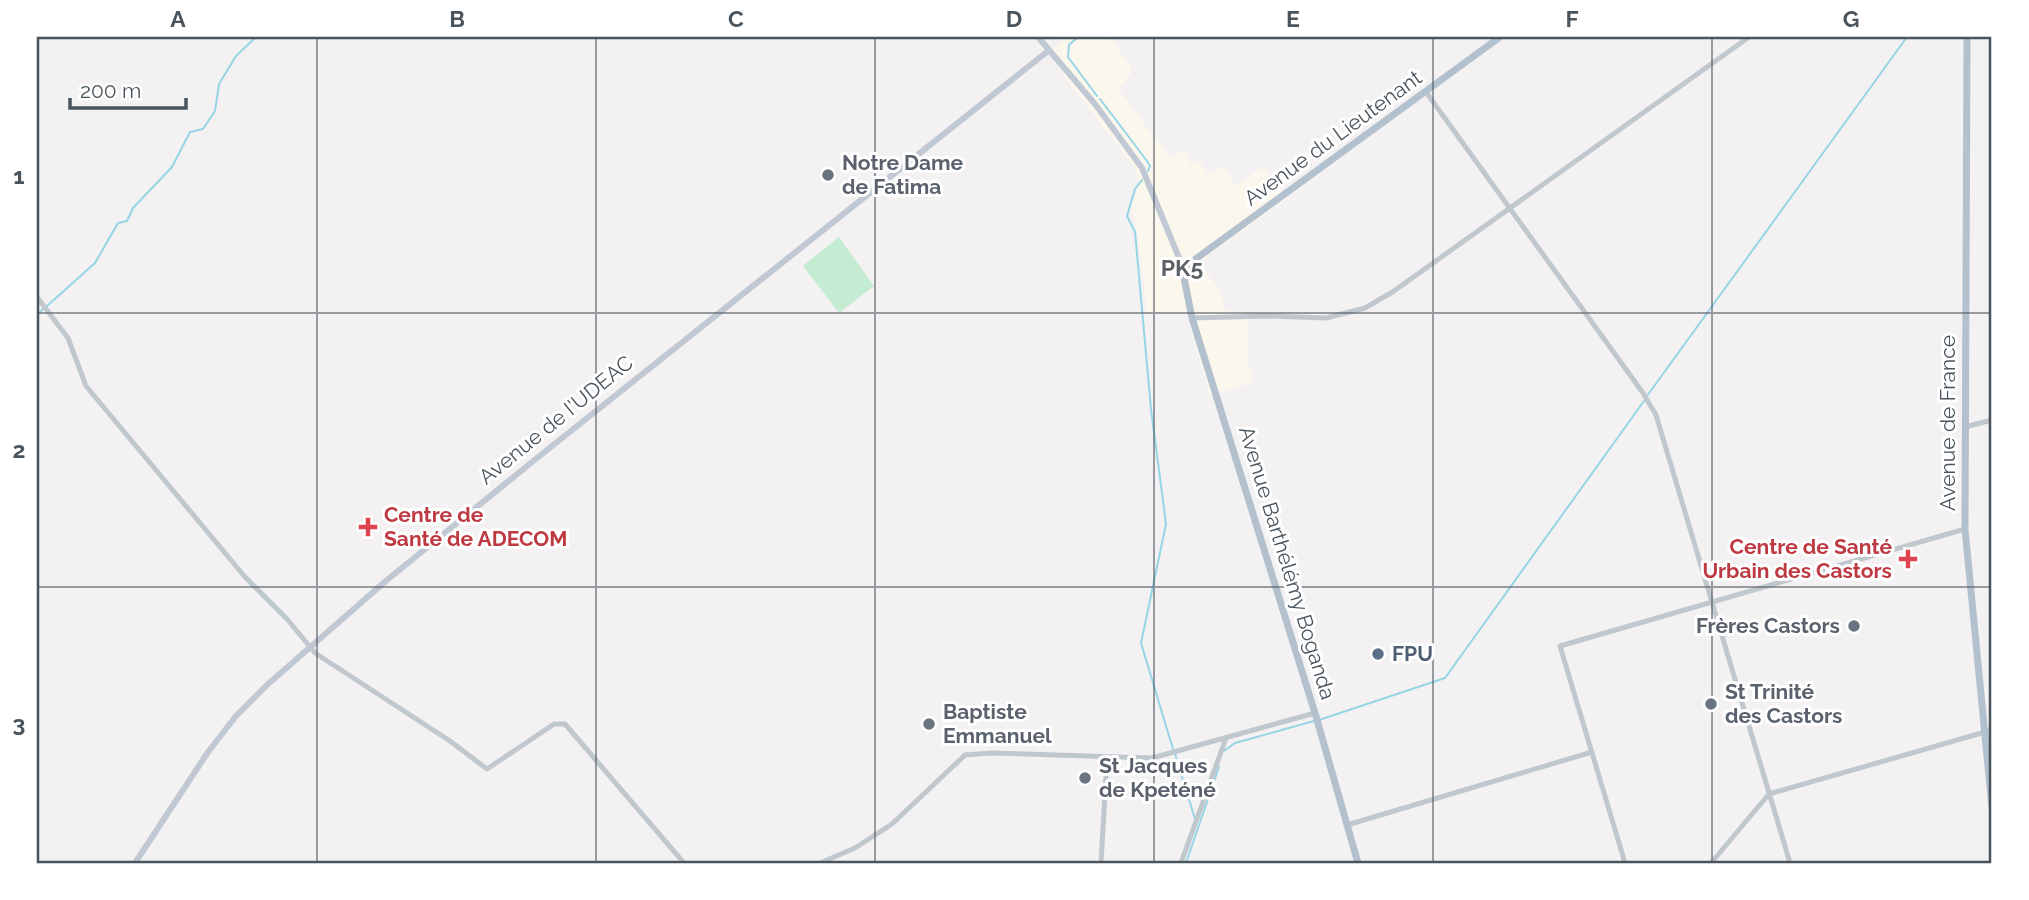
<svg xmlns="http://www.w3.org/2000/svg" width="2029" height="900" font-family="Raleway,sans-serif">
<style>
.commercial{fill:#fbf7ed}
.park{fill:#c4ecd3}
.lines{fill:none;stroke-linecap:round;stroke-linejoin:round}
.stream{stroke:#95d5e5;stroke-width:2}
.tertiary{stroke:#c0c8ce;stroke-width:5}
.secondary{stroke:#c0c9d3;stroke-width:6}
.primary{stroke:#b3c0cd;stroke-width:7}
.grid{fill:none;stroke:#4a545d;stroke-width:2;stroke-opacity:0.55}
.worship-dot{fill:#6b7280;stroke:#fff;stroke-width:2.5}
.health-dot{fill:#e0444e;stroke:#fff;stroke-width:2.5}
.service-dot{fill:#5c6f8a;stroke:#fff;stroke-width:2.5}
.labels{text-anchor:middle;stroke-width:6;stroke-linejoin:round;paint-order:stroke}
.street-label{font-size:21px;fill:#4a545d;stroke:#fff}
.worship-label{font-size:21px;font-weight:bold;fill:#5b616d;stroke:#fff;text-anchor:start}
.health-label{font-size:21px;font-weight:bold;fill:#be3a42;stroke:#fff;text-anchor:start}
.service-label{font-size:21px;font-weight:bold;fill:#4e5e75;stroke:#fff;text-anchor:start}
.neighbourhood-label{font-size:23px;font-weight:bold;fill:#5e6165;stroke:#fff}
.neatline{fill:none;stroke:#4a545d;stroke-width:2.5}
.grid-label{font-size:23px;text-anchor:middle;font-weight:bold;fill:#4a545d}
</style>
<rect width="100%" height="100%" fill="#f3f1f1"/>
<!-- commercial -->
<path class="commercial" d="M1067,37H1110L1131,67V74L1118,88L1170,159L1176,158V152L1184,153L1191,164L1200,161L1207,175L1223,167L1236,186L1264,166L1287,198L1199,263L1222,293L1224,310L1248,313V361L1254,382L1210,396L1186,312H1147L1137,228L1130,208L1140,183L1133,165L1059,70L1053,49Z"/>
<!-- park -->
<path class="park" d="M839,237L874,286L839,313L803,266Z"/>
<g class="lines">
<!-- stream -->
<path class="stream" d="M1078,37L1069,45L1068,57L1097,96
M1100,99L1147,161L1150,166L1148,171
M1142,180L1135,189L1127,216L1135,232L1151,409L1166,524L1141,643L1173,749
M47,306L95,263L118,223L127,221L133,208L172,167L190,132L203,129L215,111L219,84L236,56L256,37
M37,315L43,309
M1647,396L1907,37
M1319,720L1445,678L1644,401
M1224,751L1235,743L1314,721
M1175,754L1195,819
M1186,863L1219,767"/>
<!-- tertiary -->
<path class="tertiary" d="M1426,92L1643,393L1656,415L1790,863
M37,297L68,338L86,386L245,577L287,619L315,653L450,741L487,769L554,724H565L684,863
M1192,318L1268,316L1326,318L1365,308L1394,291L1749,37
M1965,427L1992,420
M1347,825L1592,752
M820,863L855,848L892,824L965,755L992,753L1152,758L1315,713
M1101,863L1107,759
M1181,863L1226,738
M1625,863L1560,646L1965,529
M1711,863L1769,794L1992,730"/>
<!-- secondary -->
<path class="secondary" d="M1038,37L1095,104L1142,168L1182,265
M135,863L208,752L236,716L267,685L387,580L532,462L1048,51"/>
<!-- primary -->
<path class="primary" d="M1967,37L1965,529L1992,808
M1186,266L1500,37
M1183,273L1186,268L1182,265L1178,269L1183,273L1192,318L1315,713L1358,863"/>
</g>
<!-- grid -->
<path class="grid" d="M317,37V863M596,37V863M875,37V863M1154,37V863M1433,37V863M1712,37V863M37,313H1992M37,587H1992"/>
<!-- markers -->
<g class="worship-dot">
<circle cx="828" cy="175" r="7"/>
<circle cx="1854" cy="626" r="7"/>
<circle cx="1711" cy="704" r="7"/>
<circle cx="929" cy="724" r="7"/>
<circle cx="1085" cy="778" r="7"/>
</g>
<g class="health-dot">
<path d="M364.5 516.5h7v7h7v7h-7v7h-7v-7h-7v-7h7z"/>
<path d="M1904.5 548.5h7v7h7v7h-7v7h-7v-7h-7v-7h7z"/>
</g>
<circle class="service-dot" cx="1378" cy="654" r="7"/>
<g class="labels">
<!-- street labels -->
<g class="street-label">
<text transform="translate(1333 138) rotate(-36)" y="7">Avenue du Lieutenant</text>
<text transform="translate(556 420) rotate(-39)" y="7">Avenue de I'UDEAC</text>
<text transform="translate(1948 423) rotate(-90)" y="7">Avenue de France</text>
<text transform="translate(1287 563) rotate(73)" y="7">Avenue Barthélémy Boganda</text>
</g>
<!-- worship labels -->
<g class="worship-label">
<text x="842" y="170">Notre Dame<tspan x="842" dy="24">de Fatima</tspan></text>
<text x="1840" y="633" text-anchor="end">Frères Castors</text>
<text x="1725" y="699">St Trinité<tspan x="1725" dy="24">des Castors</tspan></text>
<text x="943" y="719">Baptiste<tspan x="943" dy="24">Emmanuel</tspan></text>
<text x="1099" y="773">St Jacques<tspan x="1099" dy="24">de Kpeténé</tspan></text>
</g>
<!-- health labels -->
<g class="health-label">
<text x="384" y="522">Centre de<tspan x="384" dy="24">Santé de ADECOM</tspan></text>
<text x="1892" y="554" text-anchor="end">Centre de Santé<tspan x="1892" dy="24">Urbain des Castors</tspan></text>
</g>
<!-- service labels -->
<g class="service-label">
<text x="1392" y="661">FPU</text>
</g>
<!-- neighbourhood labels -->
<g class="neighbourhood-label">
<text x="1182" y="276">PK5</text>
</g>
</g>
<!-- border -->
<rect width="2029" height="900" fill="none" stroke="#ffffff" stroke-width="77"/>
<!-- scale -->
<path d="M70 98v10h116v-10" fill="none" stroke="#4a545d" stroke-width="3.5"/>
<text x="80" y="98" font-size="21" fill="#4a545d" stroke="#ffffff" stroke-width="5" paint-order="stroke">200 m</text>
<rect x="38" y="38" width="1952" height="824" class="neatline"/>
<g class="grid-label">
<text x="178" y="27">A</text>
<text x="457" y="27">B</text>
<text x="736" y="27">C</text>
<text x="1014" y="27">D</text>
<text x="1293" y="27">E</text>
<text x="1572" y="27">F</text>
<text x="1851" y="27">G</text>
<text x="19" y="184">1</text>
<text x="19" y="458">2</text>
<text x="19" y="732">3</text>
</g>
</svg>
